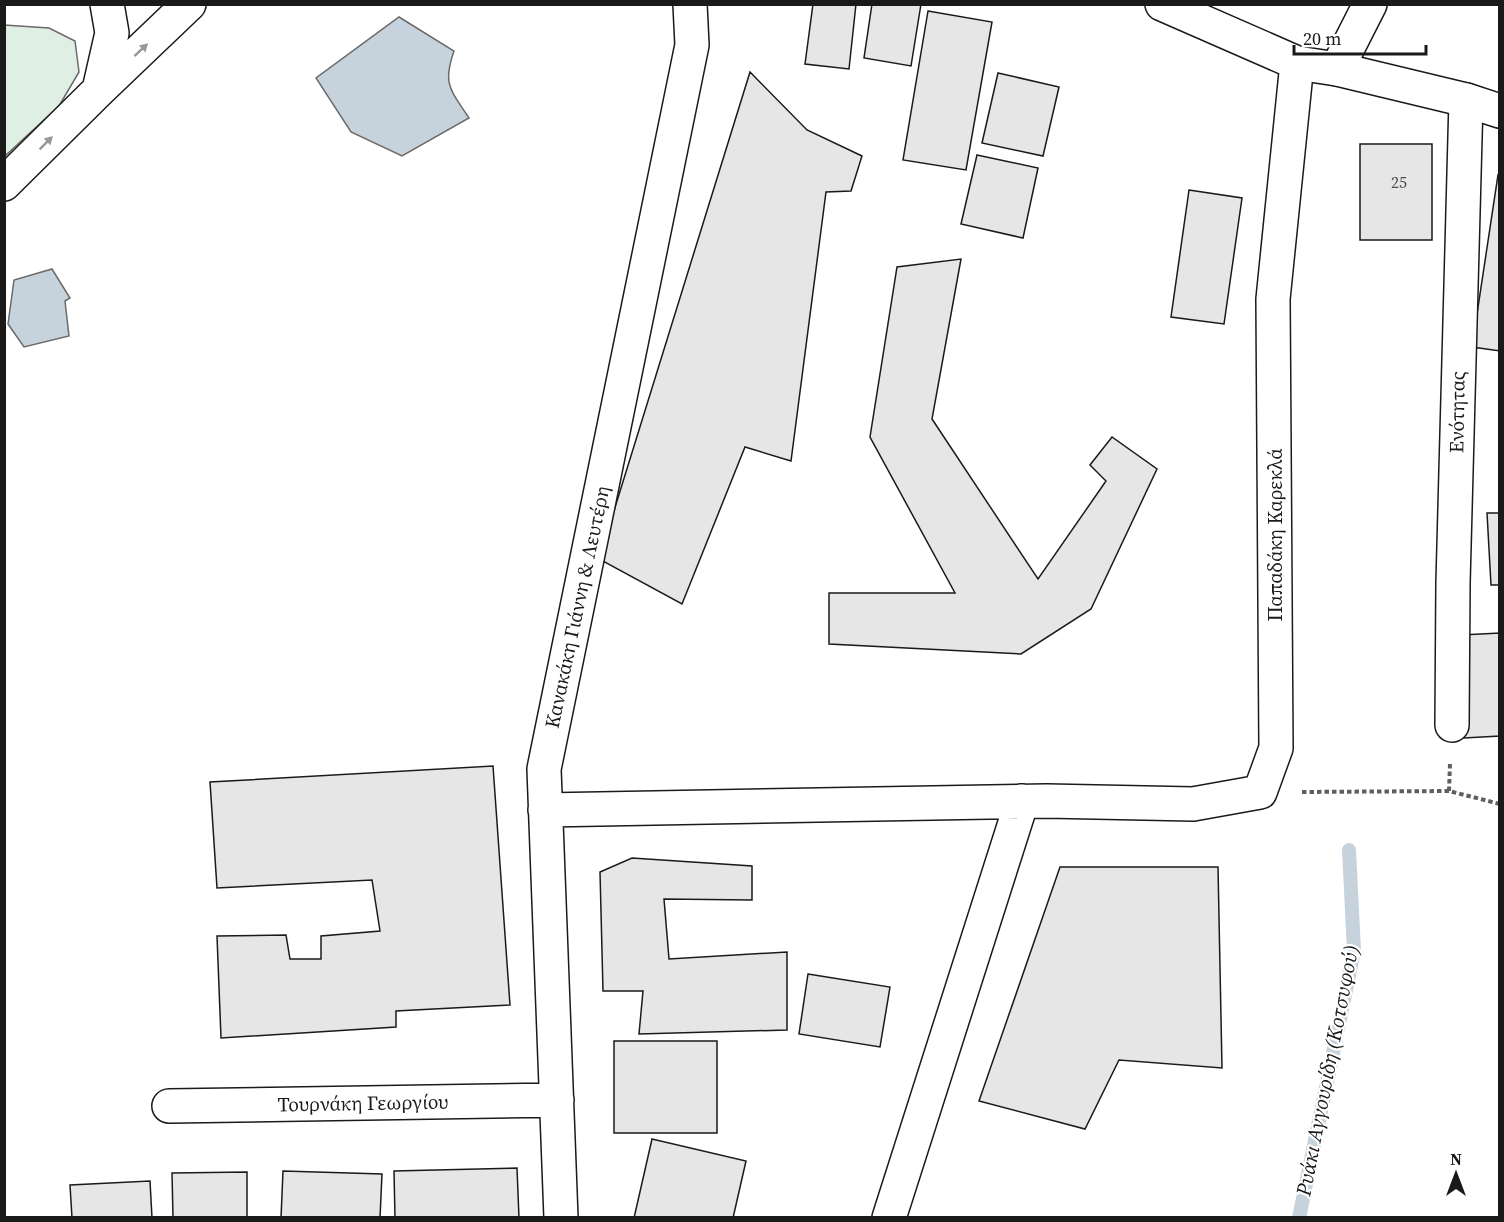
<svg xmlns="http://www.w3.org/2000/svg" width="1504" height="1222" font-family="'Source Serif 4',serif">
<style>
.green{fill:#e0efe3;stroke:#6a6a6a;stroke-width:1.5}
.water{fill:#c6d2dc;stroke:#6a6a6a;stroke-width:1.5}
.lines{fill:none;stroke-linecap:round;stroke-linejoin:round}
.stream{stroke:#c6d2dc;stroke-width:14}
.building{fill:#e6e6e6;stroke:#1a1a1a;stroke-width:1.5}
.minor-casing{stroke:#1a1a1a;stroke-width:36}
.major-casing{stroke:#1a1a1a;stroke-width:36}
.path{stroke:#5f5f5f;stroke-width:4;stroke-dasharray:4.5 3;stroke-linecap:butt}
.minor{stroke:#fff;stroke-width:33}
.major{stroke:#fff;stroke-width:33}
.oneway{fill:#989898}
.labels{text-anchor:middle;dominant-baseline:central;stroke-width:4.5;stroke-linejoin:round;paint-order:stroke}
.number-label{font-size:16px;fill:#4d4d4d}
.street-label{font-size:20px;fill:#1a1a1a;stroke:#fff}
.water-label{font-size:21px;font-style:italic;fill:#1a1a1a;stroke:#fff}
</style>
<rect width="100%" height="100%" fill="#fff"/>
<path class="green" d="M4 25 49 28 75 41 79 72 59 106 5 156Z"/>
<path class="water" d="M399 17 454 51C442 85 451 90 469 118L402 156 351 132 316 78Z
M52 269 70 298 65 301 69 336 24 347 8 324 14 280Z"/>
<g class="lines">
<path class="stream" d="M1299 1218 1354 951 1349 850"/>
</g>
<path class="building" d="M813 4H856L849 69 805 64Z
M872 4H921L911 66 864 58Z
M928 11 992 22 966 170 903 160Z
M750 72 807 130 862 156 851 191 826 192 791 461 745 447 682 604 599 559Z
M998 73 1059 87 1043 156 982 143Z
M1360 144H1432V240H1360Z
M977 155 1038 168 1023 238 961 224Z
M1498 175 1500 176V351L1472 347Z
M1189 190 1242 198 1224 324 1171 317Z
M961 259 932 419 1038 579 1106 481 1090 465 1112 437 1157 469 1091 609 1021 654 829 644V593H955L870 437 897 267Z
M1487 513H1500V585H1491Z
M1500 633V736L1464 738 1461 635Z
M493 766 510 1005 396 1011V1027L221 1038 217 936 286 935 290 959H321V936L380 931 372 880 217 888 210 782Z
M632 858 752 866V900L664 899 669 959 787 952V1030L639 1034 643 991H603L600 872Z
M1060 867H1218L1222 1068 1119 1060 1085 1129 979 1101Z
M808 974 890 987 880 1047 799 1034Z
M614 1041H717V1133H614Z
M652 1139 746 1161 733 1218H634Z
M517 1168 519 1218H395L394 1171Z
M283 1171 382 1174 380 1218H281Z
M247 1172V1218H173L172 1173Z
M150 1181 152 1218H72L70 1185Z"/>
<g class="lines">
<defs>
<path id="minor" d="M1337 69 1370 4
M1452 725 1453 583 1466 100
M545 810 1047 801 1193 804 1260 792 1276 748 1273 299 1297 63
M169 1106 557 1100
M561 1218 544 769 692 45 690 4
M889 1218 1022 801"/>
<path id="major" d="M1162 4 1297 63 1337 69 1466 100 1500 111
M99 90 112 33 107 4
M4 184 99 90 189 4"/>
</defs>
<use href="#minor" class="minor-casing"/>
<use href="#major" class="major-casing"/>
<path class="path" d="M1449 791 1450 764
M1302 792 1449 791 1500 804"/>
<use href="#minor" class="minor"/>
<use href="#major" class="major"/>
</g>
<defs><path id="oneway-solid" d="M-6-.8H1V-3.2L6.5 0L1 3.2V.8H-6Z" transform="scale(1.5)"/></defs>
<g class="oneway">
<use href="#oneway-solid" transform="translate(141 50) rotate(-43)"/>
<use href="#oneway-solid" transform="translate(46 143) rotate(-45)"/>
</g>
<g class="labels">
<g class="number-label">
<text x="1399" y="182">25</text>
</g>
<g class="street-label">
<text transform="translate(1457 412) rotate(-89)">Ενότητας</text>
<text transform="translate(1275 535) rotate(-90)">Παπαδάκη Καρεκλά</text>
<text transform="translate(577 607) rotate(-78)">Κανακάκη Γιάννη &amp; Λευτέρη</text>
<text transform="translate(363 1103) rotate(-1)">Τουρνάκη Γεωργίου</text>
</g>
<g class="water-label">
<text transform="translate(1327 1070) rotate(-79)">Ρυάκι Αγγουρίδη (Κοτσυφού)</text>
</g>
</g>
<rect width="1504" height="1222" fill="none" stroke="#1a1a1a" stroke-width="12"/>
<g transform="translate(1456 1174)" stroke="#ffffff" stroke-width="4.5" paint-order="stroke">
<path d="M0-4.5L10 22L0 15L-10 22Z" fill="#1a1a1a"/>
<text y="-9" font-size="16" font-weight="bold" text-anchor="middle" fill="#1a1a1a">N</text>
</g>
<path d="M1294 45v9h132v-9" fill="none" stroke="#1a1a1a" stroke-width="3"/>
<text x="1303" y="45" font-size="18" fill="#1a1a1a" stroke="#ffffff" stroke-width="4.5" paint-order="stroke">20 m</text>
</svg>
